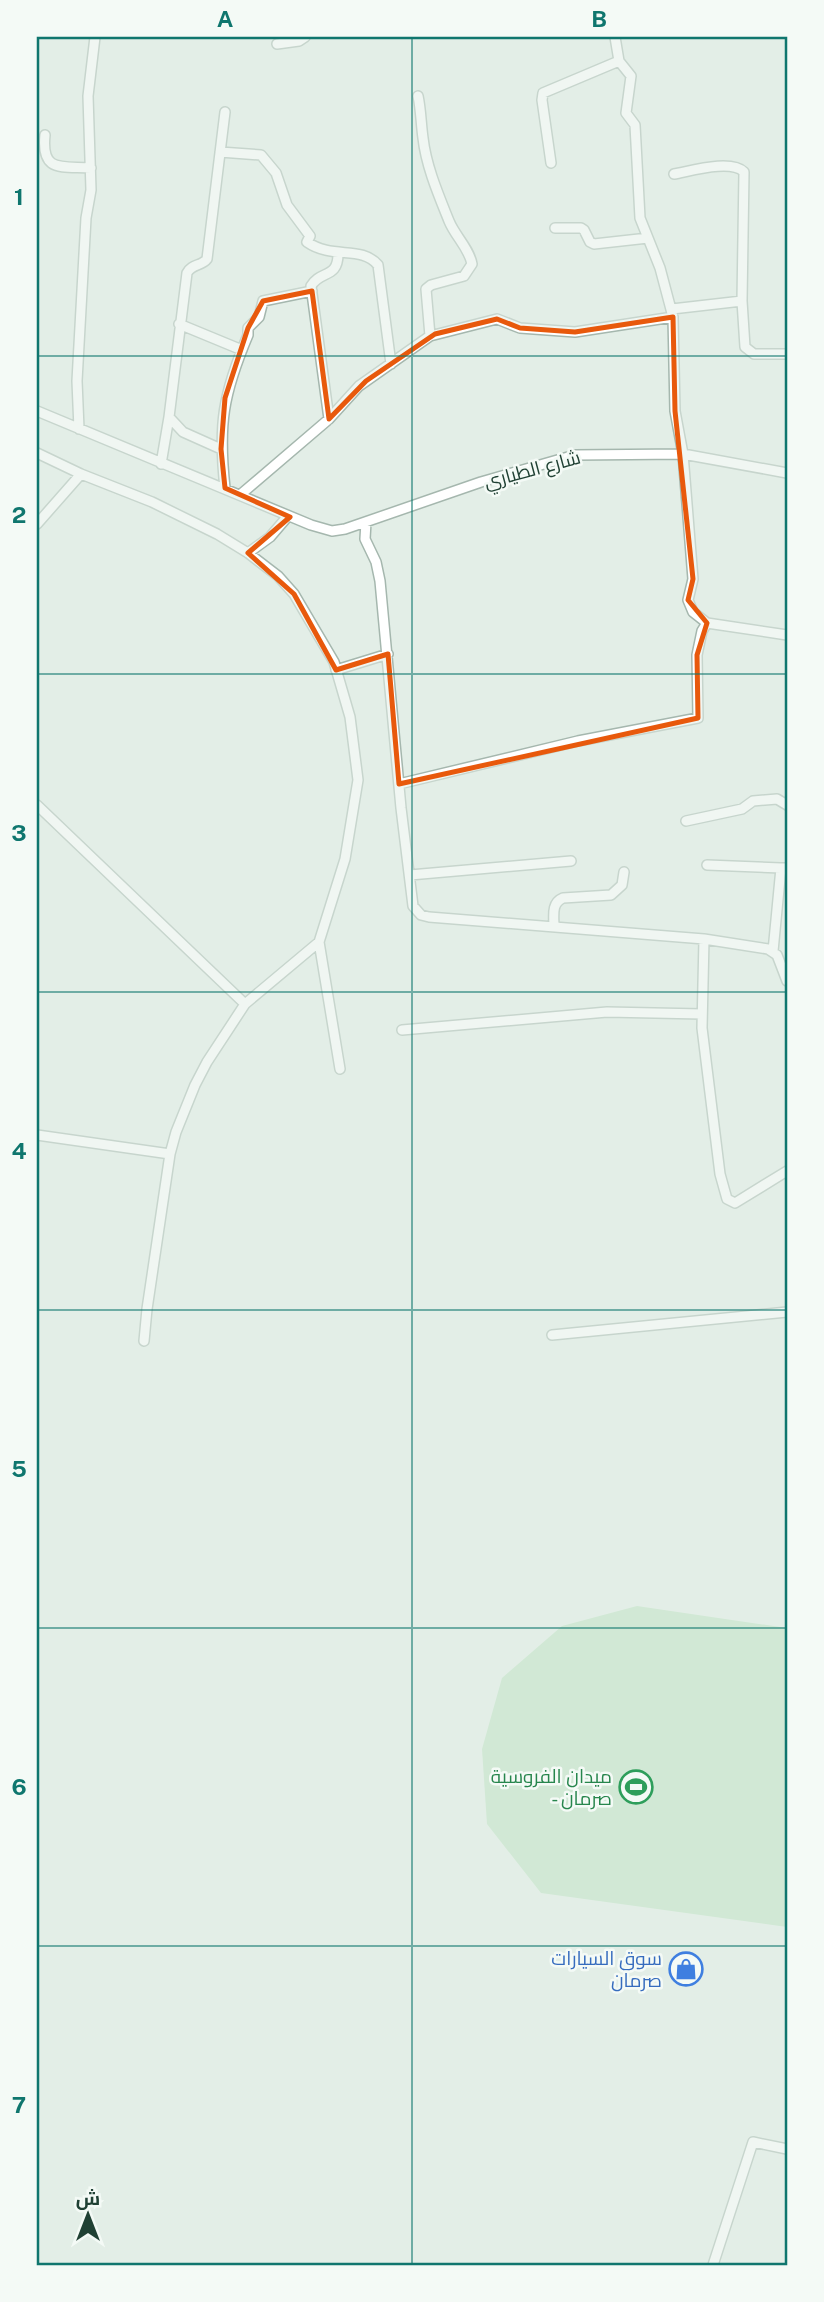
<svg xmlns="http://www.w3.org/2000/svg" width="824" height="2302" font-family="'Public Sans',Cairo,sans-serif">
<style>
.green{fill:#bae1bf}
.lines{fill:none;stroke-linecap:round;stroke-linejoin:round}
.minor-casing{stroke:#a5b7ae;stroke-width:12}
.minor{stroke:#fff;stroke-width:9}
.marked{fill:none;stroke:#e8590c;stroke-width:5;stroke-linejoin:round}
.grid{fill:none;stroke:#0f766e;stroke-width:2;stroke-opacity:0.55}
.labels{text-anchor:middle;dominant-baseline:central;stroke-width:5;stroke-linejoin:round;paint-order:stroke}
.street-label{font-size:19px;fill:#204134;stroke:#f4faf6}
.leisure-label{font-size:19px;fill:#27864d;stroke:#f4faf6;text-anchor:end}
.shop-label{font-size:19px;fill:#366cbe;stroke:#f4faf6;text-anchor:end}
.neatline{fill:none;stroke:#0f766e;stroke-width:2.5}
.grid-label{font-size:23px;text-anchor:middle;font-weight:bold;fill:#0f766e}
</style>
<rect width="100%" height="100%" fill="#e3eee7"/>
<path class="green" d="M637 1606 787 1628V1927L541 1893 487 1824 482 1749 502 1678 562 1626Z"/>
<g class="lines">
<defs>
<path id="minor" d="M615 37 619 61 631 76 626 113 635 125 640 218 660 268 673 317 675 411 683 454 693 579 688 600 693 612 707 623 787 635
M277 44 299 41 305 37
M418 96C421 110 421 124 423 138 426 166 439 196 449 221 455 236 469 248 472 264L464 276 431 285 426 289 430 336
M45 135C41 173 61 166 91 168
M220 152 261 155 276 173 287 205 310 236 307 242C333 260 361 245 378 265L391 364
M551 163 542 100 543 93 619 61
M674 174C691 171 731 159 744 172L742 301 745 347 754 354H787
M555 228H581L584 230 590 242 594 244 648 238
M672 309 742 301
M179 324 242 350
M37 411 311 525 332 531 345 529 481 482 575 455 683 454 787 473
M169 417 183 432 221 449
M329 419 311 286C320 270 338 279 338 254
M79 429 77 381 86 218 91 190 88 96 95 37
M37 453 81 474 152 502 217 534 248 553 278 576 294 594 334 662 350 717 358 780 345 859 319 942 340 1069
M161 464 169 417 187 273C191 264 202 266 207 259L225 112
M225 488C218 425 223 394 248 335V328L259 317 263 301 312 291
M240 495 329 419 359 386 430 336 497 319 520 328 575 332 673 317
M366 522 365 539 376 562 380 581 401 808 413 906 421 915 429 917 704 939 768 949 777 955 787 981
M37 524 81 474
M248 553 270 537 288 516
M336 670 388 654
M399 784 578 741 698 718 697 655 702 631 707 623
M37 805 245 1004
M686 821 742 809 753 801 777 799 787 805
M707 865 781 868
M410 875 571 861
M554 927C554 916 551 903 563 898L611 895 622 885 624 872
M704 939 702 1028 720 1174 727 1199 735 1203 787 1171
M773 951 781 868H787
M402 1030 607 1012 702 1014
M37 1135 170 1154
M552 1335 787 1312
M144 1341 147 1309 170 1154 176 1132 195 1085 207 1062 245 1004 319 942
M713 2265 753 2142 787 2149"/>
</defs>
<use href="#minor" class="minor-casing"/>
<use href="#minor" class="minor"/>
</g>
<path d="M0 0H824V2302H0ZM312 291 329 419 366 381 435 334 497 319 520 328 575 332 673 317 675 411 693 579 688 600 707 623 697 655 698 718 399 784 388 654 336 670 294 594 248 553 290 517 225 488 221 449 225 398 248 328 263 301Z" fill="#e3eee7" fill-opacity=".55" fill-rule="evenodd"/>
<path class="marked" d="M312 291 329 419 366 381 435 334 497 319 520 328 575 332 673 317 675 411 693 579 688 600 707 623 697 655 698 718 399 784 388 654 336 670 294 594 248 553 290 517 225 488 221 449 225 398 248 328 263 301Z"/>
<path class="grid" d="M412 37V2265M37 356H787M37 674H787M37 992H787M37 1310H787M37 1628H787M37 1946H787"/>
<defs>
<symbol id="stadium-ring" viewBox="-11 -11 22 22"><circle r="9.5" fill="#f4faf6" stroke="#2e9e5b" stroke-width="1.5"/><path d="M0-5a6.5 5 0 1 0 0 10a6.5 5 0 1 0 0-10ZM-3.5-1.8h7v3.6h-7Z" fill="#2e9e5b"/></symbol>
<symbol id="shop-ring" viewBox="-11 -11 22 22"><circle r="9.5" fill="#f4faf6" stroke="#3f7fe0" stroke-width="1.5"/><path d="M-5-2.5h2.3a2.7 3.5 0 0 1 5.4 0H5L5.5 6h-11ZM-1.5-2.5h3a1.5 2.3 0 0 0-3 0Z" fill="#3f7fe0"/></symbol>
</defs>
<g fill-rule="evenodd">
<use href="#stadium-ring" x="617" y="1768" width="38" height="38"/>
<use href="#shop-ring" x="667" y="1950" width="38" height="38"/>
</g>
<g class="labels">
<g class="street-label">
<text transform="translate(532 469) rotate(-15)">شارع الطياري</text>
</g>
<g class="leisure-label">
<text x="612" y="1776">ميدان الفروسية<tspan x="612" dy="22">- صرمان</tspan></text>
</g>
<g class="shop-label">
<text x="662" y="1958">سوق السيارات<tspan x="662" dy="22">صرمان</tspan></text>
</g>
</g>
<rect width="824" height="2302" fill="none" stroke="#f4faf6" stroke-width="77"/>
<g transform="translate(88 2215)" stroke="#f4faf6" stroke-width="5" paint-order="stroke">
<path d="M0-5L12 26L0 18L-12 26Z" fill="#204134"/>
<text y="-10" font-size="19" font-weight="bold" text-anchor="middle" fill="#204134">ش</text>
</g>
<rect x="38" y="38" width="748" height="2226" class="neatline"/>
<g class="grid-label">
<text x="225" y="27">A</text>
<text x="599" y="27">B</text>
<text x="19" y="205">1</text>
<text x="19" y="523">2</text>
<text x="19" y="841">3</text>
<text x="19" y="1159">4</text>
<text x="19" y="1477">5</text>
<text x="19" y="1795">6</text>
<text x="19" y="2113">7</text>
</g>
</svg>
